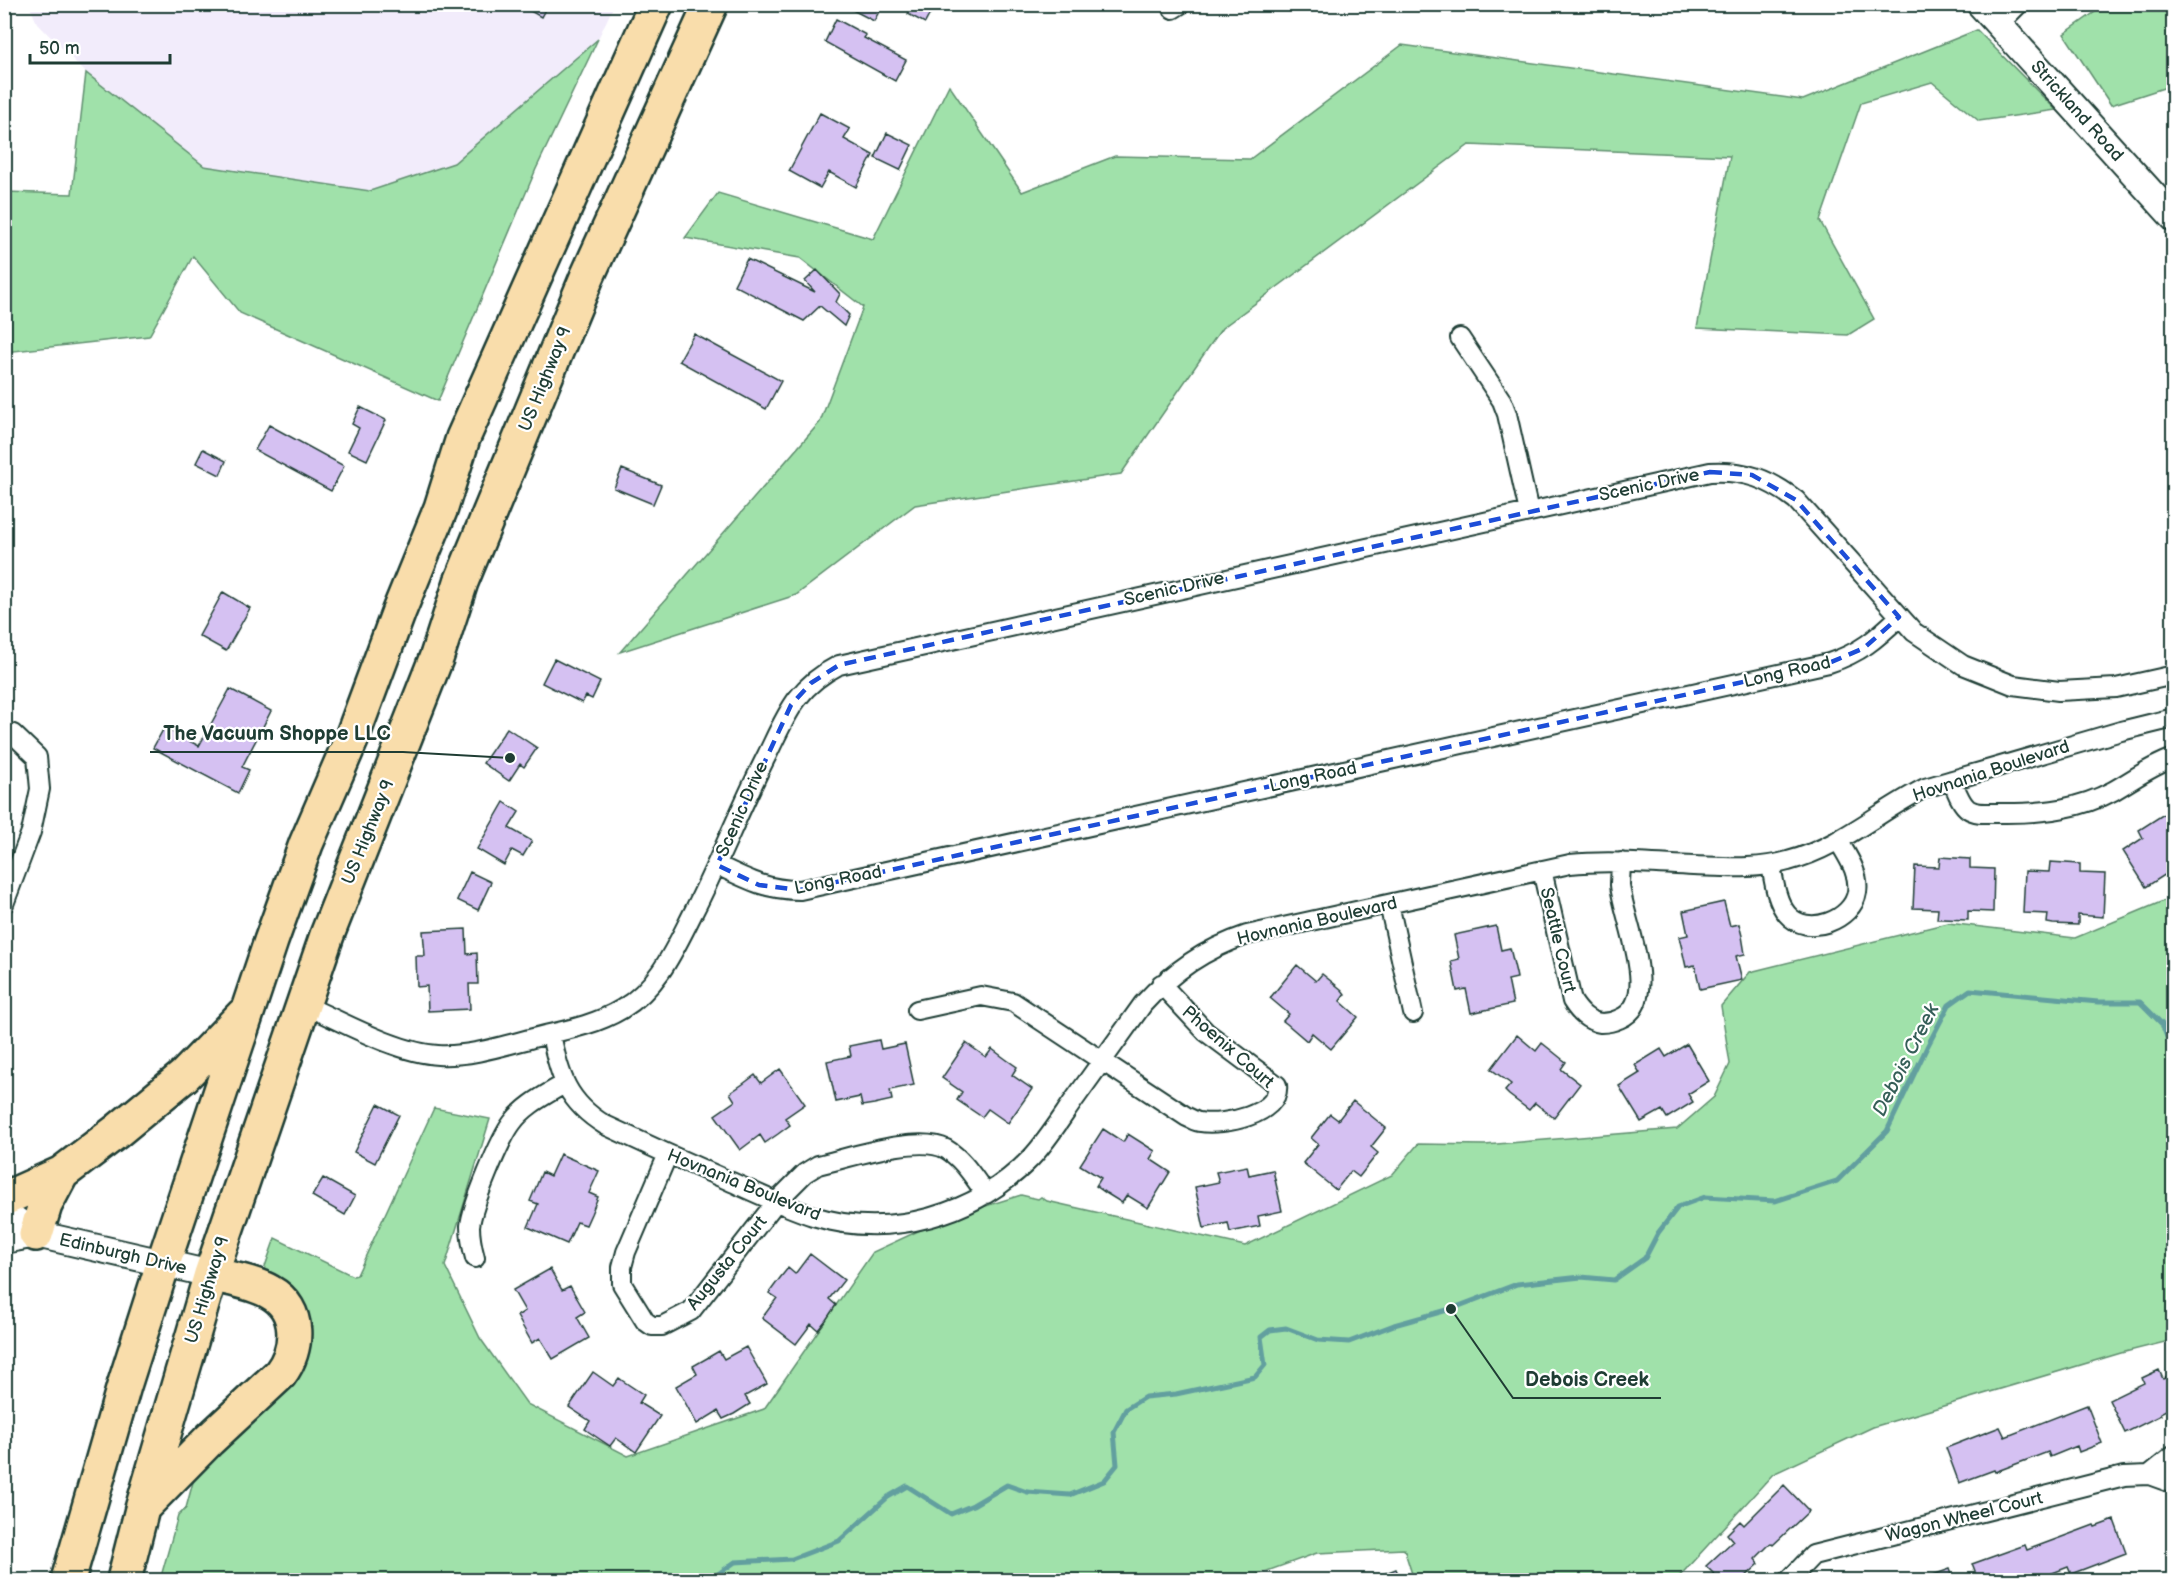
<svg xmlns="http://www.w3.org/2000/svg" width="2178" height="1585" font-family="'Balsamiq Sans',sans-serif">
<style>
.built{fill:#f2ecfb}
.green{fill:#a0e1aa;stroke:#608f6f;stroke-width:1.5}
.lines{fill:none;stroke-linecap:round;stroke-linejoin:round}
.stream{stroke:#629f9f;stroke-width:5}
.building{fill:#d5c1f2;stroke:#1f3d34;stroke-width:1.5}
.street-casing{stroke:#1f3d34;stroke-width:22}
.secondary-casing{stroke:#1f3d34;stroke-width:30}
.highway-casing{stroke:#1f3d34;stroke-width:38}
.street{stroke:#fff;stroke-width:18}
.secondary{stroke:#fff;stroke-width:26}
.highway{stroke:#f9ddab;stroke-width:33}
.marked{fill:none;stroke:#1d4ed8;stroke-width:4.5;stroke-dasharray:12 8;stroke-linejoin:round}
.labels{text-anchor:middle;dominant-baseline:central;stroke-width:4.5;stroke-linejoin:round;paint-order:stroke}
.street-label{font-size:18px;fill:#1f3d34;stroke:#fff}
.water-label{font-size:20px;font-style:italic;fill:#355e58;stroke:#fff}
.leader{fill:none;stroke:#1f3d34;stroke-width:2}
.callout-dot{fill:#1f3d34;stroke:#fff;stroke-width:2}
.callout-label{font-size:20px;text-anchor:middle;font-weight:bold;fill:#1f3d34;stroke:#fff;stroke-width:4.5;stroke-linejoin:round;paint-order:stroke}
</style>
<rect width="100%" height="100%" fill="#fff"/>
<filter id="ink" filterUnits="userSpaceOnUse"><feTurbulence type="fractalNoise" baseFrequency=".0167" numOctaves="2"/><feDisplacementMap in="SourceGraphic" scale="12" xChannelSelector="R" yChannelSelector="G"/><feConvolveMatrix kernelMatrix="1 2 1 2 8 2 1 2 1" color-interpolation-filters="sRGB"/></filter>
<g filter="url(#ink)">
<path class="built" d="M29 5H614L598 39 454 163 370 191 204 166 86 73 37 23Z"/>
<path class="green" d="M2105 5H2173V85L2111 105 2064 34Z
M1977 30 2056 110 1979 121 1932 82 1861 103 1820 221 1874 319 1848 335 1697 328 1730 156 1469 145 1222 328 1121 474 915 505 796 595 620 652 820 422 863 307 800 258 685 238 718 193 873 239 949 85 1022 192 1115 156 1250 159 1402 45 1803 100Z
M598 39 536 169 438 401 240 313 193 256 149 336 5 352V192L72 194 86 73 204 166 370 191 454 163Z
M2173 897V1340L2121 1353 1873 1427 1773 1474 1676 1580H1414L1404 1549 1317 1553 1242 1580H160L178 1516 186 1508 196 1471 294 1375 262 1275 275 1238 353 1276 357 1275 434 1108 490 1119 445 1266 480 1338 527 1404 628 1456 764 1409 873 1252 944 1219 1021 1195 1038 1199 1041 1197 1047 1201 1245 1246 1392 1175 1418 1144 1485 1145 1677 1129 1714 1097 1730 1064 1721 1006 1750 972 1948 923 2075 938Z"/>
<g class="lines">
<path class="stream" d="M711 1580V1579L735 1562 792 1559 839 1541 888 1497 907 1486 951 1514 973 1505 1007 1485 1027 1492 1070 1495 1104 1481 1117 1465 1114 1432 1126 1409 1145 1397 1176 1394 1255 1377 1265 1365 1261 1337 1270 1330 1286 1328 1318 1340 1349 1342 1394 1325 1451 1309 1517 1284 1581 1277 1614 1280 1645 1258 1658 1233 1678 1207 1705 1197 1775 1201 1837 1181 1887 1131 1927 1047 1949 1005 1970 990 2098 1002H2140L2162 1024 2171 1047H2174"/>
</g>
<path class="building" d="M518 4H548L541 17Z
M841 4H883L874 21Z
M912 4H927L933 8 925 23 908 14Z
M836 19 866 35 864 38 906 60 895 81 825 42Z
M820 113 850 129 844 139 873 155 856 187 829 172 820 188 789 171Z
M887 133 912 145 900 170 875 158Z
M747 259 815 292 805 281 817 270 840 294 836 302 849 315 844 326 820 306 804 321 734 285Z
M694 334 781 381 766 409 679 361Z
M360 407 386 420 367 460 348 451 359 428 352 424Z
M269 425 344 466 331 491 255 450Z
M203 449 226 461 220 475 196 463Z
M622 469 661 485 653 504 614 488Z
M223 592 250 608 226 651 199 636Z
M554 659 600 682 592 699 586 696 582 703 542 683Z
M230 689 271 711 242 767 249 770 238 793 153 748 164 728 199 746Z
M507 728 537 748 524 767 520 764 509 781 483 763Z
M504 802 519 812 509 828 532 841 523 856 512 850 504 865 477 849Z
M2164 814 2170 822 2174 819V881L2171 882 2166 874 2146 887 2123 851 2143 838 2139 830Z
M1940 857 1970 859V868L1994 869 1993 912 1968 911V920L1942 919H1937L1938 909 1913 908 1915 866 1939 867Z
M2050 862 2080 864V873L2105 874 2103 917 2078 915V925L2053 924 2047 923 2048 914 2023 913 2025 871 2049 872Z
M470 872 491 882 478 910 457 900Z
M1724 902 1730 926 1739 924 1742 936 1745 954 1736 956 1742 980 1700 989 1695 965 1686 967 1682 949 1679 937 1688 935 1683 911Z
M1496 926 1501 950 1510 948 1516 973 1517 978 1508 980 1513 1004 1471 1013 1466 989 1457 991 1451 961 1459 959 1454 935Z
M466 929 467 954 477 953 478 984H469L470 1009 428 1011 427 986 417 987 416 956H425L423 931Z
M1297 965 1316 981 1322 974 1342 990 1345 994 1340 1001 1358 1017 1331 1049 1312 1033 1307 1041 1287 1024 1283 1021 1289 1014 1270 998Z
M1517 1035 1536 1051 1542 1043 1562 1059 1566 1062 1561 1069 1580 1084 1554 1118 1535 1103 1529 1110 1509 1095 1505 1091 1511 1084 1491 1069Z
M879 1040 881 1049 905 1044 914 1085 890 1090 892 1100 874 1104 862 1106 860 1097 836 1102 827 1061 851 1056 849 1046Z
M966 1043 986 1057 992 1049 1007 1060 1017 1067 1012 1075 1032 1089 1008 1123 988 1109 982 1117 957 1100 962 1092 942 1078Z
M1687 1044 1709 1081 1688 1094 1693 1102 1667 1118 1662 1110 1641 1122 1619 1086 1640 1073 1635 1065 1661 1049 1666 1057Z
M780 1069 805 1104 785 1118 790 1125 778 1134 765 1143 760 1135 740 1150 715 1115 735 1101 730 1093 743 1084 755 1075 761 1083Z
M1353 1101 1386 1128 1371 1147 1378 1153 1359 1177 1351 1171 1336 1190 1303 1163 1318 1144 1311 1138 1330 1114 1338 1120Z
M378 1104 399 1115 375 1163 354 1152Z
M1103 1129 1123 1142 1128 1134 1150 1148 1155 1151 1150 1159 1170 1172 1148 1208 1127 1195 1122 1203 1106 1193 1096 1186 1101 1178 1080 1165Z
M560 1154 599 1171 589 1193 598 1197 591 1214 586 1225 577 1222 567 1244 528 1227 538 1204 530 1201 536 1187 542 1172 550 1176Z
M1247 1166 1249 1175 1273 1170 1282 1211 1258 1216 1260 1226 1230 1232 1228 1223 1204 1228 1195 1187 1219 1182 1216 1172Z
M323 1178 355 1196 345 1215 312 1196Z
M810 1254 844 1280 829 1299 836 1305 826 1320 818 1330 811 1324 796 1344 762 1318 777 1298 769 1293 780 1278 788 1268 795 1274Z
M550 1269 562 1290 570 1286 585 1312 577 1317 589 1338 553 1359 540 1338 532 1343 523 1327 517 1316 525 1311 513 1290Z
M746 1347 767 1384 745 1396 750 1404 734 1414 723 1419 718 1411 697 1424 676 1386 697 1374 693 1366 709 1357 719 1351 724 1359Z
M2159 1370 2163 1379 2174 1374V1406L2160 1413 2161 1415 2125 1433 2109 1400 2144 1383 2142 1378Z
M593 1372 613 1386 619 1378 623 1381 644 1395 639 1403 660 1416 636 1452 616 1438 610 1446 589 1432 585 1429 590 1421 569 1407Z
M2087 1405 2102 1443 2079 1452 2077 1446 2050 1457 2048 1452 1995 1472 1994 1470 1959 1483 1946 1448 2000 1427 2005 1437Z
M1784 1485 1809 1511 1773 1545 1771 1543 1755 1559 1759 1564 1742 1580H1720L1706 1566 1733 1541 1727 1534 1740 1521 1744 1525Z
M2114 1520 2126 1553 2071 1574 2068 1567 2037 1579V1580H1978L1972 1564 2025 1545 2027 1550 2094 1525 2095 1527Z
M1396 1569 1401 1580H1368Z
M1950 1569 1954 1580H1925L1934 1577 1933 1575Z"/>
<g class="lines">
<defs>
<path id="street" d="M1173 9 1181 4
M1999 24 2019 4
M1460 338 1502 401 1507 414 1529 512
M4 731 13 734 37 757 40 789 31 832 4 904
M1952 780C1966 817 1969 813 2006 813 2043 813 2080 809 2113 791 2134 779 2151 766 2174 758
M717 865C746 879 766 890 800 890L1829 663C1860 653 1876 639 1899 617
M1771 865C1774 881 1776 901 1787 914 1807 938 1853 920 1857 892 1860 873 1847 856 1838 840
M1542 870 1572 1001C1579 1012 1587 1021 1601 1023 1607 1023 1613 1022 1619 1019 1663 1002 1623 919 1620 885 1620 878 1621 870 1621 862
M1389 904 1413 1013
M302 1004C341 1021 397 1053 438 1055 473 1057 511 1043 545 1035 572 1029 599 1023 622 1009 659 987 675 948 694 911 720 860 741 806 767 755 787 714 796 687 839 665L1710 472C1745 470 1769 479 1796 500L1914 632 1963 665 2013 685 2059 691 2116 688 2174 675
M917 1010 981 996 1013 1002 1187 1117C1192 1119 1196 1122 1200 1122 1222 1126 1281 1115 1277 1085L1206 1032 1161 984
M551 1034C559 1075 567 1102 605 1125 645 1144 685 1162 725 1179 754 1192 783 1206 813 1216 890 1240 976 1215 1031 1158 1047 1141 1060 1120 1074 1100 1097 1068 1120 1036 1143 1004 1173 971 1205 949 1247 935L1570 864C1611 860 1652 864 1693 866 1725 867 1757 870 1788 861 1839 848 1879 811 1925 788L2121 731 2174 718
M668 1154 626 1252 622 1267V1284L645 1321 652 1326H662L691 1311 776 1202 805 1173 818 1165C849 1158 918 1134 946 1149 963 1159 974 1178 986 1194
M475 1258C472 1247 470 1237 470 1226 472 1206 500 1139 512 1123 525 1105 546 1095 564 1084
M2174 1455 2149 1475 2174 1484
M1789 1580 1813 1555 2124 1476 2149 1475"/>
<path id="secondary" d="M1980 4 2174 218
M4 1219H14L36 1234 211 1274
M4 1240 36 1234"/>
<path id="highway" d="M4 1199 62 1173 116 1132 184 1076 243 1015
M36 1234 45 1205 62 1173
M145 1505 209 1440 280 1374C299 1349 301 1309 270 1292 253 1282 230 1279 211 1274
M68 1580 124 1386 163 1264 271 941 306 844 351 740 399 611 441 508 463 438 656 4
M124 1580 142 1509 211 1274 327 935 437 656 461 582 587 277 711 4"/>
</defs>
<use href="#street" class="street-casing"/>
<use href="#secondary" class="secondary-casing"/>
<use href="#highway" class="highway-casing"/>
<use href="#street" class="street"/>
<use href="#secondary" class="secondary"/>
<use href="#highway" class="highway"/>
</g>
</g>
<path class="marked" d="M1710 472 1752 475 1796 500 1899 617 1864 648 1829 663 800 890 759 885 717 865 791 705 811 683 839 665Z"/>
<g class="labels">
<g class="street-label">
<text transform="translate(2077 111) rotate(48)">Strickland Road</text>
<text transform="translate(545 379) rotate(-68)">US Highway 9</text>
<text transform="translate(1649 485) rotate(-12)">Scenic Drive</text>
<text transform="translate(1174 589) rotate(-13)">Scenic Drive</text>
<text transform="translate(1787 672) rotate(-13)">Long Road</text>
<text transform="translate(1991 771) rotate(-18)">Hovnania Boulevard</text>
<text transform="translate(1313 777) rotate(-12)">Long Road</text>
<text transform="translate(742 809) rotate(-66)">Scenic Drive</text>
<text transform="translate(368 832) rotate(-68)">US Highway 9</text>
<text transform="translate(838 880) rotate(-11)">Long Road</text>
<text transform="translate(1317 921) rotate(-13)">Hovnania Boulevard</text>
<text transform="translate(1558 940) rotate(77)">Seattle Court</text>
<text transform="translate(1228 1047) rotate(41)">Phoenix Court</text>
<text transform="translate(744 1185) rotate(22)">Hovnania Boulevard</text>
<text transform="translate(123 1254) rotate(13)">Edinburgh Drive</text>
<text transform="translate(727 1263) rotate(-51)">Augusta Court</text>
<text transform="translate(207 1290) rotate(-73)">US Highway 9</text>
<text transform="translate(1964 1517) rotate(-14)">Wagon Wheel Court</text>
</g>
<g class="water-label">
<text transform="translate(1906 1060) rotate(-63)">Debois Creek</text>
</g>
</g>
<path class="leader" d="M510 758L403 752H150M1451 1309L1513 1398H1661"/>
<g class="callout-dot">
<circle cx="510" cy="758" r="6"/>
<circle cx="1451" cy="1309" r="6"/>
</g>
<g class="callout-label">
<text x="277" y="740">The Vacuum Shoppe LLC</text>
<text x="1587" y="1386">Debois Creek</text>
</g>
<rect width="2178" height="1585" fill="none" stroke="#fff" stroke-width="24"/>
<rect x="12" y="12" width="2154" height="1561" fill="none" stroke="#1f3d34" stroke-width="2" filter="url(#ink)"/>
<path d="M30 54v9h140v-9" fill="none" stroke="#1f3d34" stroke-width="3"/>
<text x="39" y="54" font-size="18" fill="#1f3d34" stroke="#ffffff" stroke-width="4.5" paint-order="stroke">50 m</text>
</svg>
